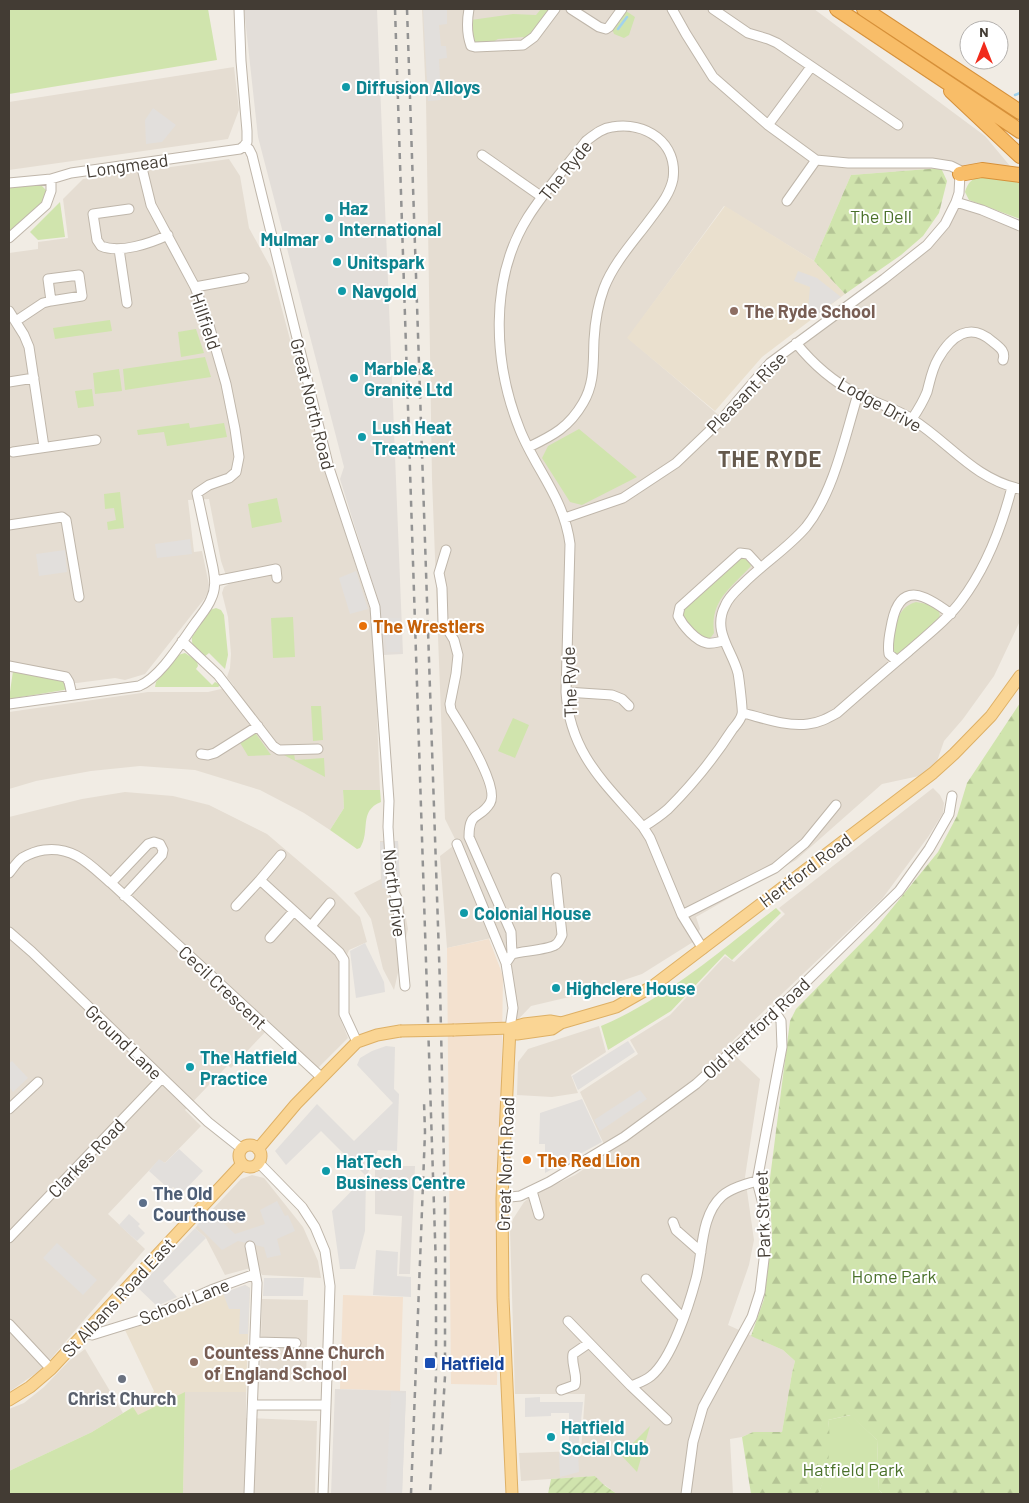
<svg xmlns="http://www.w3.org/2000/svg" width="1029" height="1503" font-family="Barlow,sans-serif">
<style>
.residential{fill:#e5ddd2}
.commercial{fill:#f3e1cf}
.industrial{fill:#e3ded9}
.education{fill:#eae0ce}
.green{fill:#d0e4ad}
.forest{fill:url(#forest-firs)}
.garden{fill:url(#garden-furrows)}
.parking{fill:#e2dfdc}
.lines{fill:none;stroke-linecap:round;stroke-linejoin:round}
.stream{stroke:#a1d3ec;stroke-width:2.5}
.minor-casing{stroke:#bfb6aa;stroke-width:11}
.major-casing{stroke:#deb065;stroke-width:13}
.highway-casing{stroke:#d69039;stroke-width:16}
.minor{stroke:#fff;stroke-width:9}
.major{stroke:#fad594;stroke-width:11}
.highway{stroke:#f8bd68;stroke-width:14}
.rail{stroke:#939393;stroke-width:2.5;stroke-dasharray:6 6;stroke-linecap:butt}
.major-bridge-casing{stroke:#deb065;stroke-width:13;stroke-linecap:butt}
.major-bridge{stroke:#fad594;stroke-width:11}
.culture-dot{fill:#0f9aa8;stroke:#fff;stroke-width:2}
.education-dot{fill:#8d6e63;stroke:#fff;stroke-width:2}
.food-dot{fill:#e8710a;stroke:#fff;stroke-width:2}
.service-dot{fill:#5c6f8a;stroke:#fff;stroke-width:2}
.transit-dot{fill:#1a4fb4;stroke:#fff;stroke-width:2}
.worship-dot{fill:#6b7280;stroke:#fff;stroke-width:2}
.labels{text-anchor:middle;dominant-baseline:central;stroke-width:4;stroke-linejoin:round;paint-order:stroke}
.culture-label{font-size:18px;font-weight:bold;fill:#0d838f;stroke:#fff;text-anchor:start}
.street-label{font-size:18px;fill:#433c34;stroke:#fff}
.park-label{font-size:18px;fill:#4a712a;stroke:#fff}
.education-label{font-size:18px;font-weight:bold;fill:#785e54;stroke:#fff;text-anchor:start}
.food-label{font-size:18px;font-weight:bold;fill:#c56008;stroke:#fff;text-anchor:start}
.service-label{font-size:18px;font-weight:bold;fill:#4e5e75;stroke:#fff;text-anchor:start}
.transit-label{font-size:18px;font-weight:bold;fill:#164399;stroke:#fff;text-anchor:start}
.worship-label{font-size:18px;font-weight:bold;fill:#5b616d;stroke:#fff}
.district-label{font-size:22px;font-weight:bold;letter-spacing:1px;fill:#65594c;stroke:#fff}
</style>
<defs>
<pattern id="forest-firs" width="22" height="20" patternUnits="userSpaceOnUse" patternTransform="scale(1.25)"><rect width="22" height="20" fill="#d0e4ad"/><path d="M5 1l3.5 6h-7zM16 11l3.5 6h-7z" fill="#b4c495"/></pattern>
<pattern id="garden-furrows" width="10" height="10" patternUnits="userSpaceOnUse" patternTransform="scale(1.25)"><rect width="10" height="10" fill="#d0e4ad"/><path d="M-1 1l2-2M0 10L10 0M9 11l2-2" fill="none" stroke="#b4c495"/></pattern>
</defs>
<rect width="100%" height="100%" fill="#f1ece4"/>
<path class="residential" d="M422 9H814L985 136 1010 166 941 168 851 175 814 261 724 206 628 338 722 418 770 363 927 245 956 202 1020 226V621L994 676 963 719 944 741 933 773 882 784 796 860 696 917 700 929 693 942 642 974 582 994 531 1006 510 1028 513 1012 496 937 447 948 440 856 457 843 445 819 432 479 426 99Z
M234 67 239 110 228 139 9 170V102Z
M229 159 240 176 249 228 271 268 325 471 373 619 380 790H343L344 808 330 830 304 813 260 790 195 770 140 766 91 771 36 781 9 789V712L148 692H208L234 686 227 677 230 668 231 654 228 617 222 593 224 587 229 584 221 561 209 499 188 500 194 552 202 551 209 585 208 591 205 598 145 674 125 680 115 678 77 683H74L71 677 64 673 9 662V305L10 303 9 253 38 249V242L68 238 63 199 83 179Z
M933 788 940 795 944 803 943 813 928 837 882 899 726 1047 760 1079 745 1177 754 1240 749 1265 728 1325 783 1350 795 1361 792 1373 782 1432H753L742 1437 730 1439 733 1494H617L605 1485 604 1486 595 1476 521 1481 519 1453 581 1451 585 1394H515L510 1230 513 1219 524 1202 533 1195 575 1175 608 1153 580 1092 638 1054 630 1040 670 1015 725 956 734 962 785 914 779 908Z
M125 792 173 796 209 805 267 834 335 892 360 917 367 942 349 950 341 969 339 1016 348 1038 318 1068 271 1026 231 1068 228 1065 185 1110 201 1126 165 1163 159 1160 108 1214 145 1249 42 1369 9 1392V817L82 799Z
M380 841H398L400 887 408 929 394 990 383 969 371 919 354 893 381 879Z
M599 1026 606 1052 571 1075 578 1093 552 1097 517 1095 518 1062 528 1049Z
M252 1175 264 1178 303 1227 318 1261 321 1278 262 1275 258 1266 225 1275 206 1238 195 1228 241 1179Z
M262 1299 308 1300 306 1381 260 1379Z
M85 1349 123 1413 92 1432 9 1471V1409L24 1403 44 1387 69 1361Z
M185 1392H246V1418L317 1421 315 1494H183Z"/>
<path class="commercial" d="M489 939 503 976 497 1385 451 1384 447 948Z
M343 1295 403 1297 400 1391 340 1389Z"/>
<path class="industrial" d="M244 9H377L403 654 383 655 373 585 340 479 344 467 258 137Z
M375 1166H415L410 1274H399L402 1216 375 1214Z
M335 1389 406 1391 402 1494H331Z"/>
<path class="education" d="M725 206 814 261 845 294 762 357 715 411 627 338Z
M245 1285 250 1288 246 1392H185L183 1494 92 1432 150 1398 154 1391 125 1330 158 1321Z"/>
<path class="green" d="M9 9H208L217 60 9 94Z
M541 9H550L530 36 525 39 523 37 498 39 493 42 475 44 471 41V20L513 14 536 15Z
M626 11 635 17 629 35 624 38 614 34 612 29Z
M985 176 1020 183V219L969 200 965 192C969 180 973 178 985 176Z
M40 184 46 190C47 207 24 220 12 230H9V187Z
M60 202 65 237 38 240 30 232Z
M110 320 112 331 55 339 53 328Z
M196 329 204 353 181 357 178 332Z
M205 357 211 377 125 390 123 369Z
M119 369 122 391 95 394 93 373Z
M92 389 94 406 78 408 75 391Z
M189 423 190 428 224 423 227 437 167 446 164 432 138 435 137 430Z
M579 429 637 477 582 505 570 502 542 458 548 446Z
M120 492 124 528 108 530 107 522 116 520 114 508 105 509 104 494Z
M277 498 282 522 252 528 248 504Z
M743 557 747 558 751 566C731 588 710 600 714 633 712 636 711 638 708 639 701 640 683 620 682 613L685 608 738 558Z
M916 602 932 605 939 610 940 618 900 654H895L891 647C895 629 895 608 916 602Z
M216 608 221 610 224 615 228 655 225 669 209 653 204 657C197 652 191 647 192 637L210 610Z
M293 617 295 657 273 658 271 618Z
M185 653 197 661 198 666 196 669 212 685 215 682 221 685 218 687H155L156 682 178 655Z
M13 671 65 679 67 688 64 690 9 699Z
M311 706H321L323 740 313 741Z
M513 718 529 725 515 758 498 751Z
M254 731 271 755 248 756 239 741Z
M294 753 295 760 324 758 325 777 282 754Z
M343 790H380L381 802C358 811 371 831 360 848L357 849 330 830 344 808Z
M776 908 781 913 732 960 725 954 671 1011 608 1050 601 1026C667 998 720 951 776 908Z
M185 1392 183 1494H9V1471L92 1432 133 1407 138 1415Z
M851 1415 877 1440 879 1490 883 1494H818C827 1476 831 1440 828 1420Z
M650 1426 637 1472 621 1455Z"/>
<path class="forest" d="M941 168 947 181 939 213 923 236 901 255 845 294 814 261 851 175Z
M1020 703V1494H883L879 1490 877 1440 850 1415 828 1420C832 1444 829 1472 818 1494H751L742 1437 753 1432H782L792 1373 795 1361 783 1350 751 1336 764 1299 772 1234 769 1186 790 1021 796 1009 876 928 938 852 957 816 967 783Z"/>
<path class="garden" d="M595 1476 604 1485 617 1494H548L551 1479Z"/>
<path class="parking" d="M423 9H447V24L439 25 441 46H446L447 58 439 59 441 100 428 101Z
M153 108 176 125 162 142 146 144 145 120Z
M798 271 817 278 841 297 817 314 808 309 810 287 794 281Z
M190 539 192 554 157 558 155 544Z
M65 550 67 572 39 576 36 554Z
M356 571 368 609 350 614 339 578Z
M383 618H400V652H387Z
M398 841 400 887 382 888 380 842Z
M365 943 384 982 385 992 356 998 350 951Z
M628 1041 635 1052 578 1090 572 1076Z
M386 1046 395 1047 394 1089 399 1094 397 1151 378 1150 366 1177 365 1231 355 1269H340L332 1211 366 1176 321 1131 286 1165 275 1151 317 1104 354 1141 393 1103 357 1065 360 1058 372 1051Z
M12 1061 28 1078 13 1092 9 1087V1063Z
M640 1090 647 1099 600 1131 594 1120Z
M582 1099 602 1142 545 1173V1144H539L540 1113Z
M179 1149 203 1171 181 1194 173 1187 170 1190 149 1171 159 1159 165 1163Z
M277 1201 285 1216 288 1215 295 1231 277 1239 281 1255 267 1258 264 1247 238 1241 222 1250 197 1225 211 1211 235 1234 265 1224 260 1210Z
M129 1214 140 1224 138 1226 145 1233 137 1241 119 1225Z
M195 1228 206 1238 163 1281 177 1297 157 1306 138 1288Z
M57 1243 97 1280 83 1295 43 1258Z
M376 1250 398 1252 397 1276 411 1277V1297L373 1295Z
M264 1278H304L303 1296H263Z
M245 1285 250 1288 248 1334H239L240 1309H229L223 1293Z
M391 1392 406 1393 402 1494H386Z
M540 1397V1402H583L578 1449H569V1413H551V1416L525 1417V1398Z
M578 1452 579 1472 560 1477 559 1453Z"/>
<g class="lines">
<path class="stream" d="M618 29 627 17
M1015 95 1020 93"/>
<defs>
<path id="minor" d="M239 9 241 61 247 131V142L244 146
M469 9C467 20 467 35 471 46L475 47 523 45 534 37 555 9
M571 9 599 27 606 29 609 27 622 9
M713 9 748 33 768 39 777 43 898 125
M768 125 811 67
M244 146 249 149 252 155 329 468 375 607 389 801 388 827 392 889 397 898 405 986
M482 155 542 197
M9 183 51 179 71 173 240 149 244 146
M787 201 816 160
M956 202 982 210 1020 226
M129 209 93 214 97 240 101 246C120 254 151 243 168 235
M9 238 46 205 51 191V179
M119 249 127 303
M79 275 82 296 51 301 48 279Z
M195 287 244 278
M9 311 24 335 29 347 44 447
M16 321 43 303 51 301
M796 343C812 363 834 382 857 394 875 403 895 408 912 419 951 444 973 478 1020 489
M9 382 34 378
M912 419C918 410 923 402 927 392 930 381 932 369 938 359 951 336 970 321 993 342 999 347 1006 351 1003 360
M529 447C554 435 569 427 583 403 595 383 593 362 594 340 595 322 598 304 604 288 614 262 635 240 651 218 660 206 670 194 673 179 678 143 646 121 612 127 602 128 594 135 586 141 567 166 545 190 528 217 489 279 493 363 520 430 536 470 564 498 570 544L566 692C570 754 605 783 643 827L650 838 682 915 703 949
M13 452 96 440
M565 518 623 498 676 463 722 419 770 363 884 279 927 245 945 224 956 202 959 193 960 174 959 170 951 166 932 163H848L816 160 768 125 713 77 686 34 672 9
M9 525 62 517 66 520 79 597
M446 550 439 573 442 588 443 622 454 640 458 655 456 674 450 704 451 710C461 726 500 787 490 803 480 820 469 810 469 837L511 932 512 954 506 963
M215 581 276 569 277 578
M182 641 218 675 273 746 279 750 318 749
M723 641C718 642 712 644 707 643 696 641 683 626 678 616L680 607 740 553 748 554 760 567
M897 661 889 654C887 643 890 633 892 622 901 580 926 595 951 614
M9 666 66 677 69 682 72 695
M566 692 612 695 622 699 629 706
M9 704 139 686C161 677 182 641 196 622 201 615 208 607 211 599 216 589 215 579 213 568L197 493 209 485 229 478 236 472 239 457 235 429 226 384 209 325 195 287 151 205 141 164
M743 713C763 718 787 727 808 724 819 723 828 718 837 713 861 692 885 671 909 651 927 635 947 620 961 601 986 568 1002 526 1012 487
M201 754 208 755 215 753 258 726
M643 827C651 822 660 816 668 809 691 786 714 758 732 730 735 726 741 720 742 714 743 711 739 678 738 673 732 650 712 631 725 606 729 596 737 590 744 583 764 563 788 548 806 527 834 492 845 436 858 394
M457 844 506 963 513 1008 510 1028
M281 855 260 880 339 952 344 960V1014L357 1042
M9 873C13 868 17 862 22 858 29 854 36 851 44 850 74 846 90 865 111 883L321 1077
M111 883 148 844 154 842 160 844 163 850 162 855 124 896
M236 906 260 880
M682 915 775 868 805 843 836 805
M311 926 330 903
M9 932 32 952 208 1122 242 1149
M270 938 294 911
M512 954C523 951 547 950 555 945 559 943 560 939 562 935L556 878
M9 1109 38 1082
M259 1163 302 1207 315 1227 325 1251 330 1286 323 1494
M532 1191 539 1215
M502 1198 520 1196 549 1182 624 1137 696 1084 775 1012 899 891 929 849 949 814 952 796
M673 1222 676 1230 701 1252
M9 1238 162 1078
M646 1279 683 1318
M568 1321 631 1386 667 1420
M9 1324 51 1369
M85 1332 92 1335 147 1318 211 1290 255 1274
M255 1342 296 1343
M631 1386C638 1383 645 1381 651 1376 672 1359 689 1305 696 1279 703 1253 700 1216 722 1196 731 1188 746 1184 757 1181
M561 1390 575 1385C578 1375 571 1365 573 1354L589 1343
M253 1405H326
M249 1494 257 1283 250 1246
M686 1494 693 1442 703 1407 752 1317 760 1292 766 1243 764 1208 757 1181 782 1047 781 1021 775 1012"/>
<path id="major" d="M510 1028 517 1034 552 1029 561 1023 616 1007 653 986 933 773 954 754 991 716 1020 676
M510 1028 502 1198 503 1298 512 1494
M454 1030 510 1028 524 1024 550 1021 561 1023
M239 1156a11 11 0 1 1 22 0a11 11 0 1 1-22 0Z
M258 1149 296 1104 357 1042 377 1035 400 1031
M9 1400 30 1387 51 1369 242 1164"/>
<path id="highway" d="M837 9 1020 131
M864 9 1020 112
M951 91 1020 156
M960 174 982 170 1020 175"/>
</defs>
<use href="#minor" class="minor-casing"/>
<use href="#major" class="major-casing"/>
<use href="#highway" class="highway-casing"/>
<use href="#minor" class="minor"/>
<use href="#major" class="major"/>
<use href="#highway" class="highway"/>
<path class="rail" d="M395 9 436 1268V1376L430 1494
M407 9 440 985 445 1209V1376L440 1460
M411 1494 425 1132 424 1102"/>
<defs>
<path id="major-bridge" d="M400 1031 454 1030"/>
</defs>
<use href="#major-bridge" class="major-bridge-casing"/>
<use href="#major-bridge" class="major-bridge"/>
</g>
<g class="culture-dot">
<circle cx="346" cy="87" r="5"/>
<circle cx="329" cy="218" r="5"/>
<circle cx="329" cy="239" r="5"/>
<circle cx="337" cy="262" r="5"/>
<circle cx="342" cy="291" r="5"/>
<circle cx="354" cy="378" r="5"/>
<circle cx="362" cy="437" r="5"/>
<circle cx="464" cy="913" r="5"/>
<circle cx="556" cy="988" r="5"/>
<circle cx="190" cy="1067" r="5"/>
<circle cx="326" cy="1171" r="5"/>
<circle cx="551" cy="1437" r="5"/>
</g>
<g class="education-dot">
<circle cx="734" cy="311" r="5"/>
<circle cx="194" cy="1362" r="5"/>
</g>
<g class="food-dot">
<circle cx="363" cy="626" r="5"/>
<circle cx="527" cy="1160" r="5"/>
</g>
<circle class="service-dot" cx="143" cy="1203" r="5"/>
<rect class="transit-dot" x="424" y="1357" width="12" height="12" rx="2.5"/>
<circle class="worship-dot" cx="122" cy="1379" r="5"/>
<g class="labels">
<g class="culture-label">
<text x="356" y="87">Diffusion Alloys</text>
<text x="339" y="208">Haz<tspan x="339" dy="21">International</tspan></text>
<text x="319" y="239" text-anchor="end">Mulmar</text>
<text x="347" y="262">Unitspark</text>
<text x="352" y="291">Navgold</text>
<text x="364" y="368">Marble &amp;<tspan x="364" dy="21">Granite Ltd</tspan></text>
<text x="372" y="427">Lush Heat<tspan x="372" dy="21">Treatment</tspan></text>
<text x="474" y="913">Colonial House</text>
<text x="566" y="988">Highclere House</text>
<text x="200" y="1057">The Hatfield<tspan x="200" dy="21">Practice</tspan></text>
<text x="336" y="1161">HatTech<tspan x="336" dy="21">Business Centre</tspan></text>
<text x="561" y="1427">Hatfield<tspan x="561" dy="21">Social Club</tspan></text>
</g>
<g class="street-label">
<text transform="translate(127 165) rotate(-8)">Longmead</text>
<text transform="translate(565 170) rotate(-51)">The Ryde</text>
<text transform="translate(206 321) rotate(71)">Hillfield</text>
<text transform="translate(746 392) rotate(-46)">Pleasant Rise</text>
<text transform="translate(313 404) rotate(76)">Great North Road</text>
<text transform="translate(880 404) rotate(29)">Lodge Drive</text>
<text transform="translate(569 682) rotate(-92)">The Ryde</text>
<text transform="translate(805 870) rotate(-37)">Hertford Road</text>
<text transform="translate(395 893) rotate(83)">North Drive</text>
<text transform="translate(223 987) rotate(43)">Cecil Crescent</text>
<text transform="translate(756 1028) rotate(-43)">Old Hertford Road</text>
<text transform="translate(124 1042) rotate(44)">Ground Lane</text>
<text transform="translate(86 1158) rotate(-46)">Clarkes Road</text>
<text transform="translate(505 1164) rotate(-88)">Great North Road</text>
<text transform="translate(762 1214) rotate(-92)">Park Street</text>
<text transform="translate(118 1297) rotate(-47)">St Albans Road East</text>
<text transform="translate(184 1301) rotate(-22)">School Lane</text>
</g>
<g class="park-label">
<text x="881" y="216">The Dell</text>
<text x="894" y="1276">Home Park</text>
<text x="853" y="1469">Hatfield Park</text>
</g>
<g class="education-label">
<text x="744" y="311">The Ryde School</text>
<text x="204" y="1352">Countess Anne Church<tspan x="204" dy="21">of England School</tspan></text>
</g>
<g class="food-label">
<text x="373" y="626">The Wrestlers</text>
<text x="537" y="1160">The Red Lion</text>
</g>
<g class="service-label">
<text x="153" y="1193">The Old<tspan x="153" dy="21">Courthouse</tspan></text>
</g>
<g class="transit-label">
<text x="441" y="1363">Hatfield</text>
</g>
<g class="worship-label">
<text x="122" y="1398">Christ Church</text>
</g>
<g class="district-label">
<text x="770" y="458">THE RYDE</text>
</g>
</g>
<rect width="1029" height="1503" fill="none" stroke="#433c34" stroke-width="20"/>
<g transform="translate(984 45)"><circle r="24" fill="#ffffff" stroke="#b4b1ae"/>
<path d="M0-4L9 19L0 12L-9 19Z" fill="#f12b1b"/>
<text y="-8" font-size="14" font-weight="bold" text-anchor="middle" fill="#433c34">N</text>
</g>
</svg>
